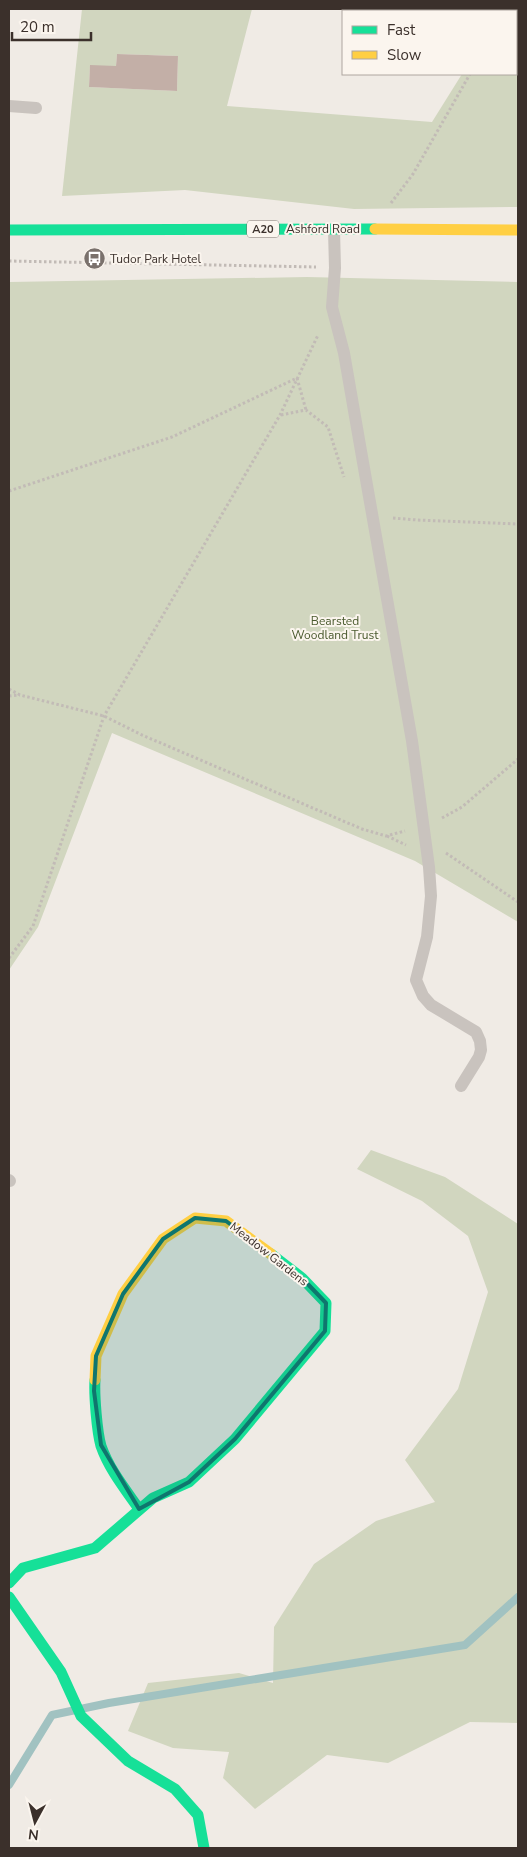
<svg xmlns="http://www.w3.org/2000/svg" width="527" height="1857" font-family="'Nunito Sans',sans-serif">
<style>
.green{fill:#d1d6bf;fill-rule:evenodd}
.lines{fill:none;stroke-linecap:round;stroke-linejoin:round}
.stream{stroke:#a1c2c1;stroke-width:8}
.building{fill:#c3afa7}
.path{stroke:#c2bbb6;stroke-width:3;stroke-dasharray:2.5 2.5;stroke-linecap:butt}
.lane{stroke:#c9c3be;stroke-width:12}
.fast{stroke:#16e098;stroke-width:11}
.slow{stroke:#ffcf43;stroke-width:11}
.marked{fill:#0f766e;fill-opacity:0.2;stroke:#0f766e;stroke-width:4;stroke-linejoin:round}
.labels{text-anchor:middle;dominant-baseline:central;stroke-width:4;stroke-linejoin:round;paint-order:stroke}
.shield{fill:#fbf5ee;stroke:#756b66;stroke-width:1}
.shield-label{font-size:11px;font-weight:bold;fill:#3b302b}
.street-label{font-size:12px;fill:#3b302b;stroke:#fbf5ee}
.poi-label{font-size:12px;fill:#3b302b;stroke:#fbf5ee;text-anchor:start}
.park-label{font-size:12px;fill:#4a5a2e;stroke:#fbf5ee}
</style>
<rect width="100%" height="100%" fill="#f0ebe5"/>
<path class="green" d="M82 9H252L227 106 432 122 462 74H516V11H470L469 9H518V207L354 209 185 190 62 196ZM117 54 178 56 177 91 89 87 90 66H116Z
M307 277 518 282V922L415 861 112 733 38 927 9 970V282Z
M371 1150 445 1177 518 1224V1368L517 1370 518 1371V1723L470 1722 388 1763 327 1755 255 1809 223 1778 229 1752 173 1748 128 1731 148 1683 239 1673 273 1683 274 1627 314 1564 376 1521 435 1502 405 1460 458 1389 488 1292 468 1236 422 1201 357 1169Z"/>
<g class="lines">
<path class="stream" d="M9 1785 52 1715 109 1703 465 1645 518 1597"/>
</g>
<path class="building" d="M117 54 178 56 177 91 89 87 90 65 116 66Z"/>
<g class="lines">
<path class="path" d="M491 9V11
M391 203 413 174 470 74
M9 261 316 267
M281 415 306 410 328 427 344 477
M9 491 172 437 297 378 306 410
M393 518 417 520 518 524
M9 689 20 695 104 716 142 735 362 829 386 836 405 831
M9 696 20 695
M442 818 462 807 518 759
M387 836 406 845
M446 853 518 902
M9 958 33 926 104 716 280 415 318 335"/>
<path class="lane" d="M9 106 36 108
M334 230 335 268 332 307 344 353 361 451 412 741 429 867 431 896 427 937 416 980 423 996 431 1005 476 1032 480 1041 481 1050 479 1057 461 1086
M9 1180 10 1181"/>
<path class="fast" d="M9 230 375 229
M95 1380C94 1395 97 1432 101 1446 109 1469 125 1489 139 1509
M9 1583 23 1568 95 1548 153 1498 189 1482 235 1439 325 1331 326 1303 302 1278 271 1254
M9 1597 61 1672 81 1716 128 1761 175 1789 198 1815 204 1848"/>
<path class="slow" d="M375 229 518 230
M95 1380 96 1356 123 1294 163 1239 195 1218 226 1221 271 1254"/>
</g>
<path class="marked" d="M195 1218 226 1221 302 1278 326 1303 325 1331 235 1439 189 1482 139 1509 101 1445 94 1391 96 1356 123 1294 163 1239Z"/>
<defs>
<symbol id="bus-disc" viewBox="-11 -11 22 22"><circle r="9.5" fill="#7a716c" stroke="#fbf5ee"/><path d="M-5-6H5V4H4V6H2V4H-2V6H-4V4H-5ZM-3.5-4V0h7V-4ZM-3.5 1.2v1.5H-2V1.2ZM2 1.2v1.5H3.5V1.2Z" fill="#fff"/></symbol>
</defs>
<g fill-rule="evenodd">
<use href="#bus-disc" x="82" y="246" width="25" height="25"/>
</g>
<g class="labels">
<rect class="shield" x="247" y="220.5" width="32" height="17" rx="4"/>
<g class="shield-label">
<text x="263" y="229">A20</text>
</g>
<g class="street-label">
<text x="323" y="229">Ashford Road</text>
<text transform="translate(269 1254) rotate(38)">Meadow Gardens</text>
</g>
<g class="poi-label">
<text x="110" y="259">Tudor Park Hotel</text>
</g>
<g class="park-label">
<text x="335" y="621">Bearsted<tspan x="335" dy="14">Woodland Trust</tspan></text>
</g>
</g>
<rect width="527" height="1857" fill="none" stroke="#3b302b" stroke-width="20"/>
<rect x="342" y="10" width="175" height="65" fill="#fbf5ee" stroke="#aea6a0"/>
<rect x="352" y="26" width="25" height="8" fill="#16e098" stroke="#aea6a0"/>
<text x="387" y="35" font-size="15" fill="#3b302b">Fast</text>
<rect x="352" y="51" width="25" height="8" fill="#ffcf43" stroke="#aea6a0"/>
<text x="387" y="60" font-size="15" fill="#3b302b">Slow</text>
<g transform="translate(35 1822) rotate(187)" stroke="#fbf5ee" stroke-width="4" paint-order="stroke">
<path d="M0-4L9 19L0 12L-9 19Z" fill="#3b302b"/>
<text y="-8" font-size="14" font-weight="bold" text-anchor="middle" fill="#3b302b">N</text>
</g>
<path d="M12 32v8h79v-8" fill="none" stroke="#3b302b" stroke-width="2.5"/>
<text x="20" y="32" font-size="15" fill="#3b302b" stroke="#fbf5ee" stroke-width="4" paint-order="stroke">20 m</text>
</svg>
